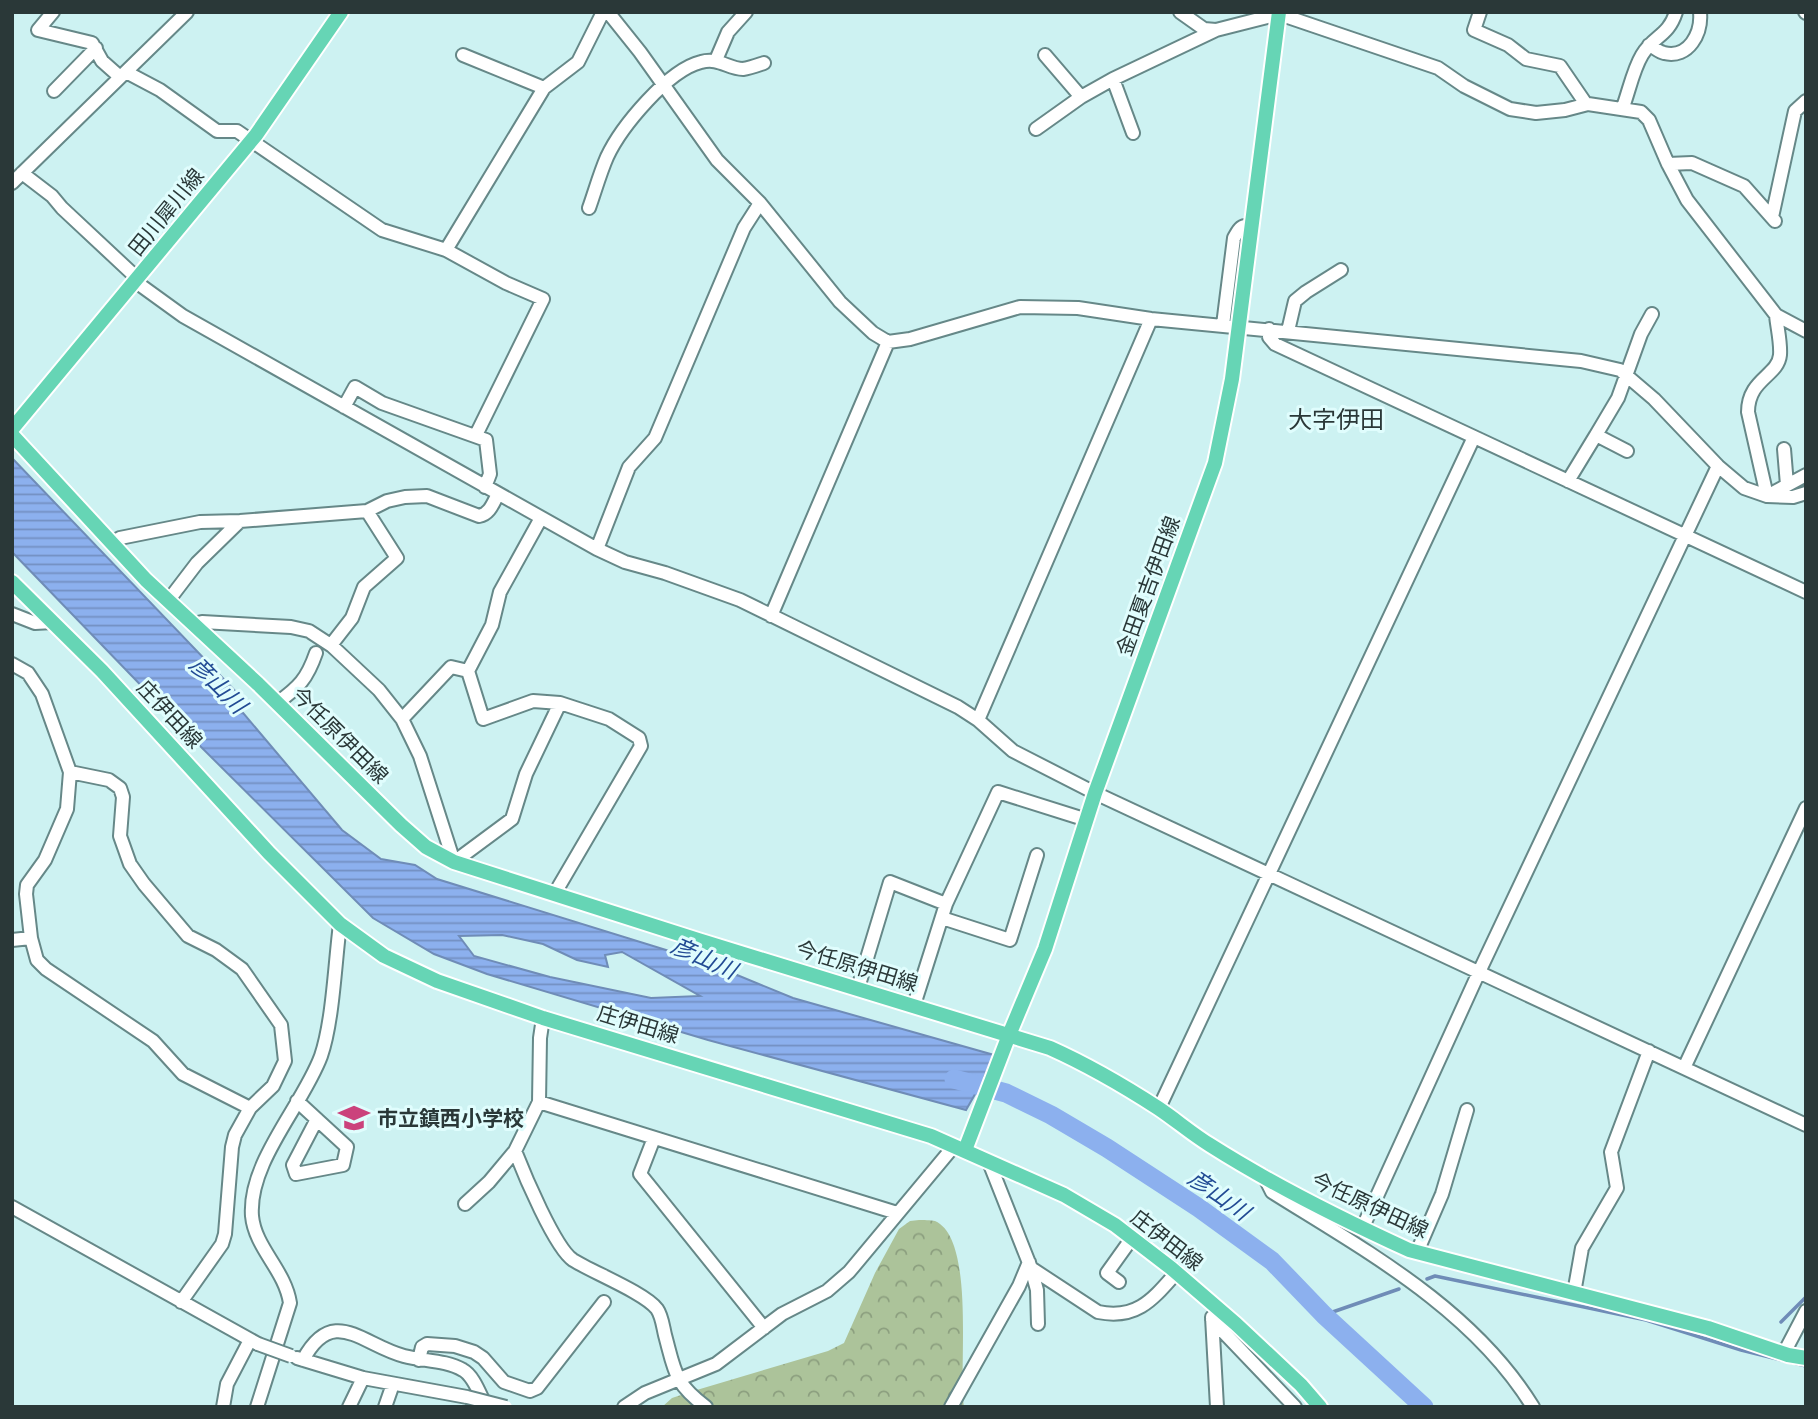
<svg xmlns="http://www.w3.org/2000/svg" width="1818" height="1419" font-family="'Space Grotesk','Noto Sans JP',sans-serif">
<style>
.forest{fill:url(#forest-crowns)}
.water{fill:url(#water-rules);stroke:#6f8cb7;stroke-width:2;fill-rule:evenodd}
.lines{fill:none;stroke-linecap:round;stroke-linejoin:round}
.stream{stroke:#6f8cb7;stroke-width:3.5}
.river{stroke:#8cb0ee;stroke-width:19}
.minor-casing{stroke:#688;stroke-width:16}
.major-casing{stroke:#fff;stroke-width:18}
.minor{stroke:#fff;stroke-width:12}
.major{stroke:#66d5b5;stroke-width:14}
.minor-bridge-casing{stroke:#688;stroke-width:16;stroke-linecap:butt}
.minor-bridge{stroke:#fff;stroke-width:12}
.labels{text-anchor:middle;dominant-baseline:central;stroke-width:6;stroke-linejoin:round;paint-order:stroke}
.street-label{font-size:21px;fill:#2a3838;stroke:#e0fdfd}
.poi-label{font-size:21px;font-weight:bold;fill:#2a3838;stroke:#e0fdfd;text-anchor:start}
.water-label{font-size:23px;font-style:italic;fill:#224b94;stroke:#e0fdfd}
.quarter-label{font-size:24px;fill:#2a3838;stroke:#e0fdfd}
</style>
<defs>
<pattern id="forest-crowns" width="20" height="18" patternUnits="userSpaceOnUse" patternTransform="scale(1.75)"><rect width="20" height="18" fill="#acc39a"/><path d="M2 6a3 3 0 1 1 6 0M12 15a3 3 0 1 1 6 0" fill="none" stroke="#8c9f7f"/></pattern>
<pattern id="water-rules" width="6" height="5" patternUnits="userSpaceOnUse" patternTransform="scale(1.75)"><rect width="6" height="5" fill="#8cb0ee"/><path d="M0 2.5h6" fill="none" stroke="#7390c2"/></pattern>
</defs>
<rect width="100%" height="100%" fill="#cdf2f2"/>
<path class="forest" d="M919 1220C923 1220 931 1220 935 1221 976 1239 958 1369 964 1407H662L672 1398 690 1392 828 1351 844 1343 875 1273 899 1229 910 1221Z"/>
<path class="water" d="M12 458 239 695 233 701 342 830 381 859 415 865 437 879 708 963 793 998 994 1055 982 1082 966 1110 708 1040 487 974 434 954 373 918 187 733 12 552ZM502 935 543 944 577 960 608 967 605 955 622 952 700 996 651 998 550 977 474 956 459 936Z"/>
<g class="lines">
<path class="stream" d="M1427 1279 1435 1276 1646 1320 1741 1350 1806 1366
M1324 1315 1399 1289
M1781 1322 1806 1297"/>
<path class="river" d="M954 1079 1006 1093 1051 1115 1107 1148 1199 1208 1272 1261 1324 1315 1424 1407"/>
<defs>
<path id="minor" d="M53 12 38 30 92 43 102 61 120 77
M608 12 640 52 717 160 760 203 840 302 873 333 888 342 910 339 1020 307 1078 308 1151 319 1581 361 1620 370 1654 399 1718 466 1744 488 1767 496 1793 497 1806 493
M1180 12 1204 29 1216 30 1279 14 1438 68 1464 86 1510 109 1536 113 1565 110 1588 104 1641 112 1649 120 1668 164 1687 200 1776 315 1806 331
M1480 12 1474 30 1508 45 1526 59 1560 66 1586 104
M1805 12 1806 13
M1649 45C1654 47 1659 52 1664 53 1689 59 1702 33 1700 12
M463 55 544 88
M1045 55 1081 97 1113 79 1216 30
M716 60 728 32 746 12
M126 72 160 90 217 131H237L382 230 446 250 506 283 543 299 476 435
M1113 79 1133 133
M54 91 96 48
M1623 107C1629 91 1633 70 1642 55 1654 35 1668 37 1676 12
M1036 129 1081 97
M1668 164 1692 163 1744 186 1775 221
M22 173 52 196 62 208 138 279
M12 183 187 12
M589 208C595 191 600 173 607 157 621 127 668 70 701 62 719 57 728 69 743 69 750 68 758 65 764 63
M1772 217 1795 111 1806 101
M446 250 544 88 578 62 603 12
M136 282 183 316 597 549 625 562 665 573 740 600 958 707 978 720 1013 751 1095 793 1806 1125
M1223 325 1234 238C1239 229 1240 225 1251 226
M1269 329V337L1275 344 1806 592
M1288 331 1295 301 1306 292 1341 270
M344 407 355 387 382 403 486 440 490 474 485 487
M1596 435 1618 398 1641 334 1652 314
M1784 449 1787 485
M1568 481 1596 435 1627 451
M1767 496 1748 412C1748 379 1778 376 1780 355 1781 342 1777 327 1776 315
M1767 496 1806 475
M541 518 500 592 492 625 468 671 483 719 533 701 560 703 609 719 639 738 641 746 555 893
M111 543 120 538 200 522 240 521 367 511 387 501 405 497 427 496 479 516C490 514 493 503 498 494
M597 549 629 467 655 438 744 228 760 203
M168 601 197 563 240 521
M12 614 35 623 53 622
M771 616 888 342
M193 624 202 622 291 627 309 631 332 646 379 690 402 719 420 756 454 862 512 819 526 774 560 703
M331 645 352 618 364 587 397 558 367 511
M12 664 28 673 42 694 70 772 67 809 45 860 27 885 26 894 31 938 37 960 46 969 153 1041 183 1074 250 1108 273 1086 285 1061 281 1025 242 969 216 950 188 936 144 884 130 864 120 836 123 797 120 788 109 780 70 772
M277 703C299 687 307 679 316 653
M402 719 451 667 468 671
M978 720 1151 319
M942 918 1010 940 1037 855
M12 940 31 938
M858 988 890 882 946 904
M914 1005 946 904 998 792 1087 820
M1684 1068 1806 808
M297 1101 347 1147 343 1165 296 1174 293 1165 317 1119
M539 1102 897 1213
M1159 1108 1474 437
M654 1138 640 1174 764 1328
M515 1151C524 1174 555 1248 573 1260 592 1272 645 1293 657 1309 662 1316 663 1327 665 1335 675 1372 674 1383 706 1407
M989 1162 1031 1268 1037 1290 1038 1324
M1264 1176 1272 1192C1366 1251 1473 1309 1533 1407
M465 1204 489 1182 515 1151 539 1102 540 1038 543 1018
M12 1207 258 1344
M1362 1229 1479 972 1718 466
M1417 1252 1442 1194 1467 1110
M1031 1268 1098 1312C1137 1320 1153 1299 1176 1273
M1119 1282 1107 1273 1132 1238
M1574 1293 1582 1248 1617 1188 1611 1152 1649 1051
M181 1302 222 1244 225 1234 232 1147 235 1135 250 1108
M1212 1317 1217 1407
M1212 1320 1295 1407
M1784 1353 1806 1311
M297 1358 363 1378 467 1397
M303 1360C333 1304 362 1345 404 1356 423 1361 446 1360 463 1370 474 1376 480 1395 486 1406
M419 1360 422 1347 427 1344 455 1346 474 1352 483 1358 504 1382 530 1391 537 1388 604 1302
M223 1407 227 1384 250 1340
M257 1407 290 1303C285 1270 255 1248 252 1216 248 1162 303 1105 321 1056 333 1021 335 962 340 924
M349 1407 363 1378
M385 1407 393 1384
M624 1407 645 1393 716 1364 782 1314 827 1291 849 1272 954 1146
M951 1407 1019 1286 1029 1262"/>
<path id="major" d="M12 429 256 135 341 12
M12 435 146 580 258 684 401 825 426 847 454 862 698 940 1050 1048C1088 1065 1124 1086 1158 1108 1176 1120 1192 1134 1210 1145 1273 1185 1341 1219 1409 1250L1708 1328 1788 1355 1806 1358
M12 582 102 671 269 853 340 924 384 956 437 981 543 1018 931 1136 1064 1195 1115 1225 1171 1268 1236 1324 1301 1385 1320 1407
M965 1150 1009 1035 1045 949 1095 793 1215 463 1232 379 1279 12"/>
</defs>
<use href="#minor" class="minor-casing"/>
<use href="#major" class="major-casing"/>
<use href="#minor" class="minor"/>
<use href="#major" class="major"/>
<defs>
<path id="minor-bridge" d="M258 1344 291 1356
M467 1397 506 1407"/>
</defs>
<use href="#minor-bridge" class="minor-bridge-casing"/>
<use href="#minor-bridge" class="minor-bridge"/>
</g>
<defs>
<symbol id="school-bare" viewBox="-9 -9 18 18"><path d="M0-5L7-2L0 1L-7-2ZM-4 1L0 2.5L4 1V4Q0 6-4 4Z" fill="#cb427c" stroke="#e0fdfd" stroke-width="2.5" paint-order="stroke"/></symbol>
</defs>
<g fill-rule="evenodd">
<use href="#school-bare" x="332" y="1096" width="44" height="44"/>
</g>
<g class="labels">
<g class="street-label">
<text transform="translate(166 212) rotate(-51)">田川犀川線</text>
<text transform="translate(1148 586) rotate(-70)">金田夏吉伊田線</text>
<text transform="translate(170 714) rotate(47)">庄伊田線</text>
<text transform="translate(340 735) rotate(45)">今任原伊田線</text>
<text transform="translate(857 966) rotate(17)">今任原伊田線</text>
<text transform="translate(638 1024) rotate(17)">庄伊田線</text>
<text transform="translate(1370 1205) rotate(25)">今任原伊田線</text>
<text transform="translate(1167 1240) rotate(38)">庄伊田線</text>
</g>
<g class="poi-label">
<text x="377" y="1118">市立鎮西小学校</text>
</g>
<g class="water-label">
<text transform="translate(218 685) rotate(45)">彦山川</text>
<text transform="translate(704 958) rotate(24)">彦山川</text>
<text transform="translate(1219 1195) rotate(35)">彦山川</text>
</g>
<g class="quarter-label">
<text x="1336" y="419">大字伊田</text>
</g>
</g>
<rect width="1818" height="1419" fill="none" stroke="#2a3838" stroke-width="28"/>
</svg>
